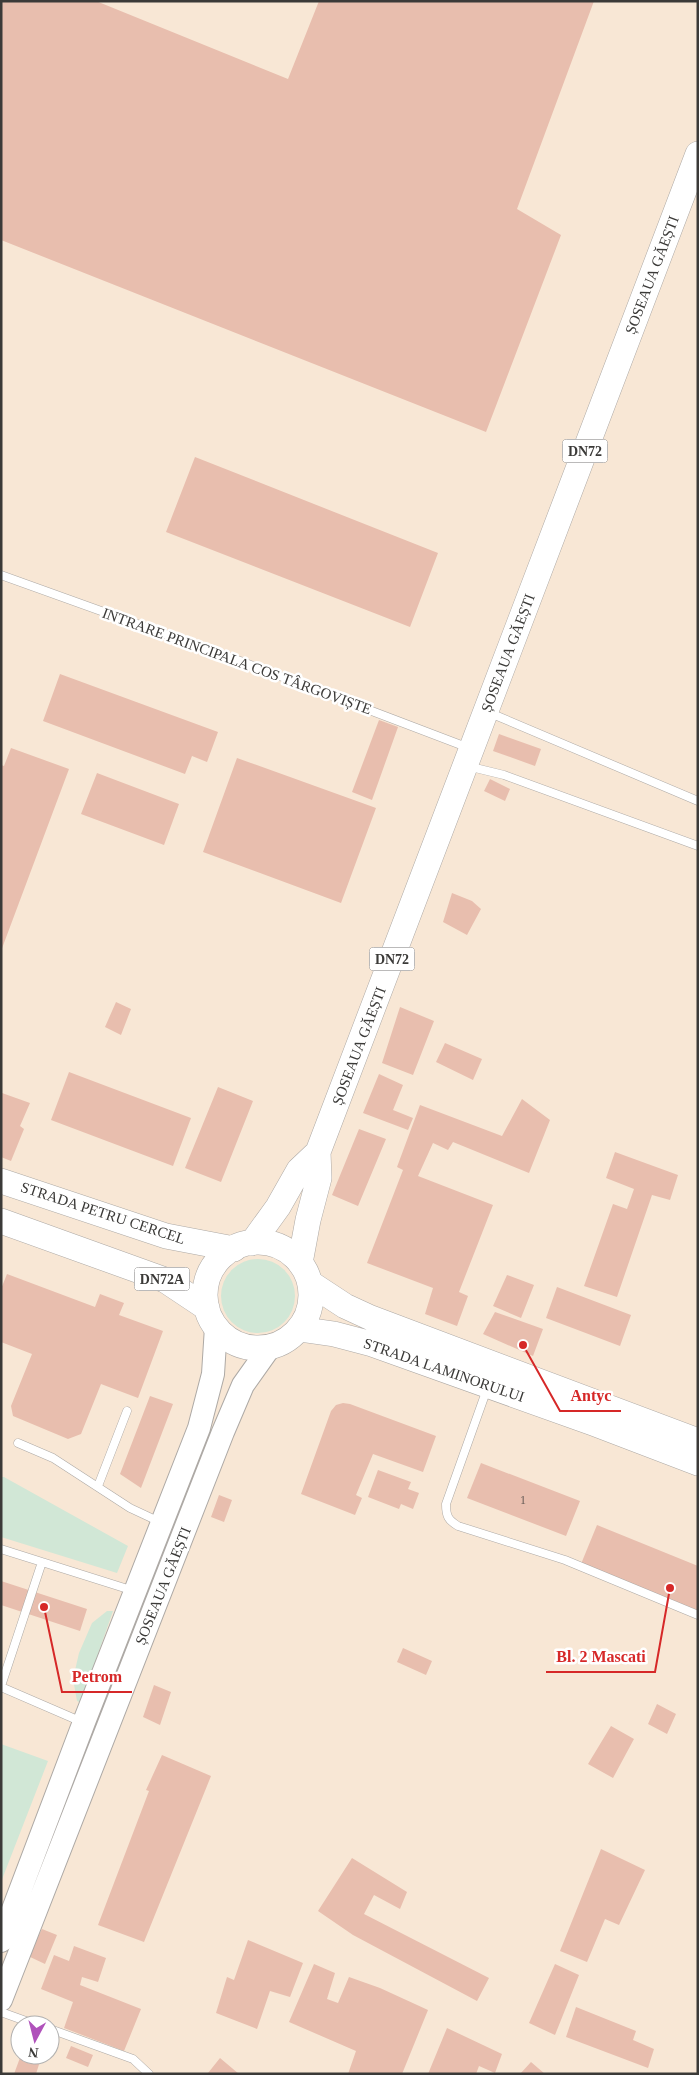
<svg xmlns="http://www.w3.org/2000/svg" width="699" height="2075" font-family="Georgia,serif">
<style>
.industrial{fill:#f8e7d5;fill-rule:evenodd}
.green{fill:#d1e7d6}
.building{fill:#e8beae}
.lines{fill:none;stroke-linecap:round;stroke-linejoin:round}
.lane-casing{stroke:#ada9a5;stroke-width:9}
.secondary-casing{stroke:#ada9a5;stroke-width:24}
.primary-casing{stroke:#ada9a5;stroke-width:26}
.lane{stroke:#fff;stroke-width:8}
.secondary{stroke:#fff;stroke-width:22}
.primary{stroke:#fff;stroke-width:25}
.labels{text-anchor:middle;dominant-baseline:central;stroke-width:5;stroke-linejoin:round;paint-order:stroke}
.number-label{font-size:12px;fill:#665b56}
.shield{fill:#fff;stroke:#767574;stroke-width:1}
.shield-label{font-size:14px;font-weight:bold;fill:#3b3a38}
.street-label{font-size:15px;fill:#3b3a38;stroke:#fff}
.leader{fill:none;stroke:#d62828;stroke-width:2}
.callout-dot{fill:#d62828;stroke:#fff;stroke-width:2}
.callout-label{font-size:16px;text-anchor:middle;font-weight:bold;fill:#d62828;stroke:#fff;stroke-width:5;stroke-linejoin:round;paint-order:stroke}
</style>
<rect width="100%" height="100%" fill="#f7f3ef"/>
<path class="industrial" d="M1 1H698V2074H1ZM20 2025H50V2055H20Z"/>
<path class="green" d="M221 1296a37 37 0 1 1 74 0a37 37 0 1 1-74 0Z
M1 1477H4L128 1546 117 1573 1 1537Z
M107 1611H113L81 1703 77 1701 73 1679 79 1653 92 1623Z
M1 1744 48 1761 1 1882Z"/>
<path class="building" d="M1 1H96L288 79 319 1H594L517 209 561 235 486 432 1 240Z
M195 457 438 553 410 627 166 532Z
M60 674 218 732 207 762 192 756 185 774 43 721Z
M379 720 398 727 372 800 352 792Z
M499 734 541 749 535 766 493 751Z
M11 748 69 769 1 951V765L4 766Z
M237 758 376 808 341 903 203 852Z
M97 773 179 804 164 845 81 814Z
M490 779 510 789 505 801 484 791Z
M452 893 472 901 481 909 467 935 443 922Z
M116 1002 131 1009 121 1035 105 1027Z
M400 1007 434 1021 413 1075 382 1063Z
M445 1043 482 1059 473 1080 436 1062Z
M69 1072 191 1118 173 1166 51 1120Z
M379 1074 403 1085 393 1110 413 1118 408 1130 363 1113Z
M218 1087 253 1101 221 1182 185 1168Z
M2 1093 30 1103 20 1126 24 1129 11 1161 1 1157Z
M522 1099 550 1120 529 1173 453 1142 448 1150 433 1143 418 1176 493 1205 459 1292 468 1296 457 1326 425 1314 433 1288 367 1263 403 1170 397 1167 420 1105 502 1136Z
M359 1129 386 1139 358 1206 332 1195Z
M615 1152 678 1175 670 1200 652 1195 617 1297 584 1286 613 1204 627 1209 634 1189 606 1178Z
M7 1274 95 1307 100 1294 124 1303 119 1315 163 1331 138 1398 101 1384 81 1434 68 1439 13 1416 11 1406 32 1354 1 1342V1289Z
M507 1275 534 1285 521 1318 493 1306Z
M557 1287 631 1315 620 1346 546 1318Z
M495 1312 543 1329 533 1356 483 1334Z
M150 1396 173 1404 141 1488 120 1474Z
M343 1403 350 1404 436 1436 423 1472 373 1454 356 1495 362 1498 355 1515 301 1494 331 1411 336 1405Z
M481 1463 580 1501 566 1536 467 1498Z
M378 1470 411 1482 408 1489 419 1493 413 1509 401 1504 399 1509 368 1497Z
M219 1495 232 1500 224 1522 211 1517Z
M597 1525 698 1566V1611L581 1564Z
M1 1581 87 1609 80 1631 1 1605Z
M403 1648 432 1661 426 1675 397 1662Z
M154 1685 171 1692 160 1725 143 1717Z
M657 1704 676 1714 667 1734 648 1724Z
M611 1726 634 1739 613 1778 588 1764Z
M162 1755 211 1776 144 1942 98 1925 149 1791 146 1790Z
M601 1849 645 1870 619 1925 605 1919 587 1962 560 1951Z
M352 1858 407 1892 400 1909 374 1895 364 1914 489 1978 477 2001 353 1935 318 1911Z
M42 1929 57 1935 45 1964 28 1956Z
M248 1940 303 1963 290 1997 270 1991 257 2029 216 2013 227 1977 234 1980Z
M74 1946 106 1958 98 1982 82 1977 80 1985 141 2009 124 2051 64 2028 73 2002 41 1989 54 1955 69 1961Z
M314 1964 335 1973 327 1999 338 2003 349 1977 380 1988 428 2010 402 2074H348L356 2051 289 2022Z
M555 1964 579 1975 555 2035 529 2023Z
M576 2007 636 2031 633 2040 654 2049 648 2068 566 2037Z
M447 2028 502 2054 495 2073 479 2066 476 2074H428Z
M71 2046 93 2055 88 2067 66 2058Z
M21 2055H49L48 2059 41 2058 36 2074H14Z
M220 2058 239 2074 208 2073Z
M531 2062 545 2074H520Z"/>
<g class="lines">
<defs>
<path id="lane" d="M1 575 243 662 469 748
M490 713 698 801
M467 766 504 775 698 846
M487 1389 446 1504C446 1516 448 1520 458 1526L565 1560 698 1615
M18 1443 53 1458 130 1508 160 1522
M98 1486 127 1411
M1 1549 42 1562
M1 1686 42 1562 134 1591
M1 1687 82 1722
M1 2012 37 2025
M50 2029 133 2059 149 2074"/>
<path id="secondary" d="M1 1941 84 1722 199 1428 213 1374 216 1327
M1 2000 223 1432 243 1385 270 1347"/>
<path id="primary" d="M1 1181 166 1236 234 1249
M1 1221 165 1280 207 1308
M205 1295a53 53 0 1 1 106 0a53 53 0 1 1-106 0Z
M252 1243 278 1207 299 1170 318 1152
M300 1263 308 1220 319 1178 318 1152 698 154
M310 1283 345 1306 371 1318 698 1441
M299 1329 334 1334 372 1344 593 1423 698 1463"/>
</defs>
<use href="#lane" class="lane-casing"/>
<use href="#secondary" class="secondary-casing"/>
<use href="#primary" class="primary-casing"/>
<use href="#lane" class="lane"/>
<use href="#secondary" class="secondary"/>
<use href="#primary" class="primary"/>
</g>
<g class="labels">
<g class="number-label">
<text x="523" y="1500">1</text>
</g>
<g class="shield">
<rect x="562.5" y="439.5" width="45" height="23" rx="4"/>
<rect x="369.5" y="947.5" width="45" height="23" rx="4"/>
<rect x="134.5" y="1267.5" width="55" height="23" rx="4"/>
</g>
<g class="shield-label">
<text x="585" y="451">DN72</text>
<text x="392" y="959">DN72</text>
<text x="162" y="1279">DN72A</text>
</g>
<g class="street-label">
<text transform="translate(652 275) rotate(-69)">ȘOSEAUA GĂEȘTI</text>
<text transform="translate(508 653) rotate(-69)">ȘOSEAUA GĂEȘTI</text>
<text transform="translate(237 661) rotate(20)">INTRARE PRINCIPALA COS TÂRGOVIȘTE</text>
<text transform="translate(359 1046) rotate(-69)">ȘOSEAUA GĂEȘTI</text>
<text transform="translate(103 1213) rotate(18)">STRADA PETRU CERCEL</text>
<text transform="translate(444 1370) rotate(19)">STRADA LAMINORULUI</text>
<text transform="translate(163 1586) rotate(-68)">ȘOSEAUA GĂEȘTI</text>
</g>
</g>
<path class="leader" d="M523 1345L560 1411H621M670 1588L655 1672H546M44 1607L62 1692H132"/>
<g class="callout-dot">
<circle cx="523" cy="1345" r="5"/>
<circle cx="670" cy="1588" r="5"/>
<circle cx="44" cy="1607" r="5"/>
</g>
<g class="callout-label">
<text x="591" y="1401">Antyc</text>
<text x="601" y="1662">Bl. 2 Mascati</text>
<text x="97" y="1682">Petrom</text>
</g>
<rect width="699" height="2075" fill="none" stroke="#3b3a38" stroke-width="5"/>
<g transform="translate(35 2040) rotate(187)"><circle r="24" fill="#ffffff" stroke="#b1b0af"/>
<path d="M0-4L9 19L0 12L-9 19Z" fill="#b052bb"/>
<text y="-8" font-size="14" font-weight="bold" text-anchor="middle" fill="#3b3a38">N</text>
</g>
</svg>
